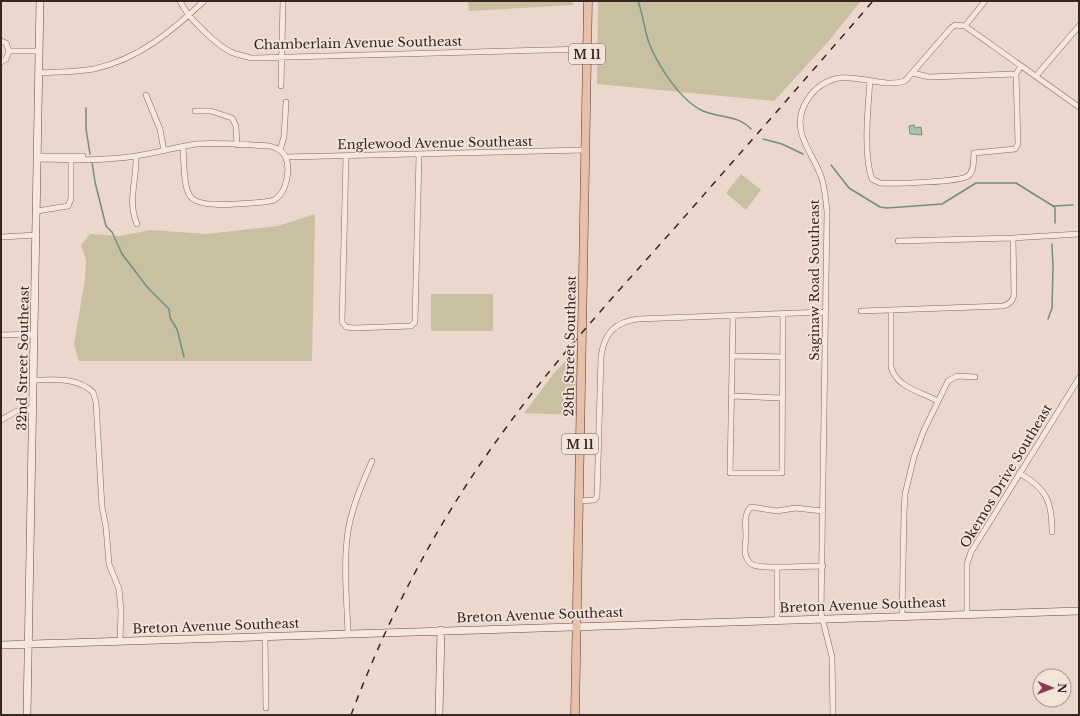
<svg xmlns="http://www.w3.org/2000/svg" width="1080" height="716" font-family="'Libre Baskerville',serif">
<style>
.green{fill:#c8c0a0}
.water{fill:#abc0b3;stroke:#728e7e}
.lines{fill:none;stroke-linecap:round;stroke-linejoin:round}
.stream{stroke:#728e7e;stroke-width:1.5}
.street-casing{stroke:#866961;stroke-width:6}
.secondary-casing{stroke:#684b44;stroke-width:8}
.primary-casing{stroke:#543935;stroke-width:9}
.street{stroke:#f6e7de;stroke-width:5}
.secondary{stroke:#f6e7de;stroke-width:7}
.primary{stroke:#e8c0a9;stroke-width:8}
.rail{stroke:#382623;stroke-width:1.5;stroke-dasharray:7 7;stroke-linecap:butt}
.labels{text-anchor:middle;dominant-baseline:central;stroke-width:3.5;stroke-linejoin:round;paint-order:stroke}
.shield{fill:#f3e4da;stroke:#705f5a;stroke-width:1}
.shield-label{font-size:12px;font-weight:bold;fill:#382623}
.street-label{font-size:13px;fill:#382623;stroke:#f3e4da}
</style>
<rect width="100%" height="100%" fill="#ebd7cc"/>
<path class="green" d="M468 1H573V5L469 11Z
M598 1H861L827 43 774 101 597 84Z
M741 174 761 190 746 210 726 193Z
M315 214 312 361H79L74 344 85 279 86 260 81 245 90 234 119 236 151 230 206 234 278 226Z
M431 294H493V331H431Z
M577 349 576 415 524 413 555 372Z"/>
<path class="water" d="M914 125 915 128 921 127 922 135 910 134 909 126Z"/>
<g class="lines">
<path class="stream" d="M638 1C643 14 644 29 649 43 658 66 681 101 703 111 720 118 738 115 751 129
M86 108V129L90 154
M763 139 782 144 803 154
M92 162 95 182 106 226 112 232 122 254 148 288 169 309 170 318 177 329 184 357
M831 165 849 188 880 207 887 208 942 204 976 183H1016L1053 206 1073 205
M1053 206 1055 208V223
M1048 319 1052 308 1053 267 1052 244"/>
<defs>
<path id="street" d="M180 1C187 17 217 46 233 53 239 55 245 56 251 58L587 49
M965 26 985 1
M1 41 6 43 9 51 6 59 1 62
M9 51H39
M39 73C57 72 76 72 94 69 139 59 172 31 204 1
M913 73 929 77 1016 74 1021 66
M1036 76 1079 26
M870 81C868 108 863 154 872 179 874 180 878 182 880 183 892 184 960 182 968 176 975 171 973 160 974 153L1015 149 1018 144 1016 74
M281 86 283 1
M146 95 160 129 164 151
M195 111H211L232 118 236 126 237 145
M280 150 284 137 286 102
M38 156H83
M136 156C137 180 127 201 137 224
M346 156 342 322 346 327 354 328 411 326 415 322 419 154
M286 157 586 150
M38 159C71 160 103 161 136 156 156 153 176 147 196 144 220 142 246 145 270 146 276 148 282 150 285 156 291 168 287 193 274 200 272 201 268 201 265 202 248 203 199 210 190 196 183 186 184 159 183 147
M37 211 68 206 71 199V160
M1 237 37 235
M898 241 1013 238 1079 234
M891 310V367C896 387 921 392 938 401
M861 311 1003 306C1010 304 1013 301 1014 294L1013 238
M733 316 730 473H782L783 314
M1 335 35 334
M733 356 783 357
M34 380C56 380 76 377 93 392L96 402 102 507 106 527 109 564 119 589 121 611 120 641
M732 396 782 398
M1 420 17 411 33 409
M1019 473C1047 489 1052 501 1052 532
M579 501 594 500 597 497 601 357C604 334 614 322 638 319L825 312
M823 566C809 565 757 571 750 563 743 556 745 546 746 537 746 527 743 514 751 507L777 511 795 508 823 511
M967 614V564L971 552 1079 378
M902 617 904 513 905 494 914 457 924 430 948 381 957 376 975 377
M777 621V568
M348 634C347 600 343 565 348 531 352 507 362 484 372 461
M265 636 266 708
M833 715 832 657 821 613 827 212C826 200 825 188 821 176 816 163 808 151 803 138 793 112 812 83 839 78 861 75 883 88 905 81L951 28 955 25 965 26 1079 107"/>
<path id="secondary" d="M1 645 1079 611
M27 715 40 1
M439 715 441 630"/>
<path id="primary" d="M575 715 588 1"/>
</defs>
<use href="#street" class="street-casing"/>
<use href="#secondary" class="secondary-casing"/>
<use href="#primary" class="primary-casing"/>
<use href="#street" class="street"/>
<use href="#secondary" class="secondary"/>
<use href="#primary" class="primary"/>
<path class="rail" d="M351 715C389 614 439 519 503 432 556 358 619 291 679 223 744 149 809 75 873 1"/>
</g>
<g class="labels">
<g class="shield">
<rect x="569" y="44" width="36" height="20" rx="3"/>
<rect x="562" y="434" width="36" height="20" rx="3"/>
</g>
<g class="shield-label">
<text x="587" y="54">M 11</text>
<text x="580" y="444">M 11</text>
</g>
<g class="street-label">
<text transform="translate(358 43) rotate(-1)">Chamberlain Avenue Southeast</text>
<text transform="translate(435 143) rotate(-1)">Englewood Avenue Southeast</text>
<text transform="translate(814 280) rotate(-90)">Saginaw Road Southeast</text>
<text transform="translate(570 346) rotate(-89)">28th Street Southeast</text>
<text transform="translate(23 358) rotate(-89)">32nd Street Southeast</text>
<text transform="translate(1006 476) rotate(-59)">Okemos Drive Southeast</text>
<text transform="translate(863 605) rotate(-2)">Breton Avenue Southeast</text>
<text transform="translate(540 615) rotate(-2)">Breton Avenue Southeast</text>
<text transform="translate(216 626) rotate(-2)">Breton Avenue Southeast</text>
</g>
</g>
<rect width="1080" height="716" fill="none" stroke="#382623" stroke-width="4"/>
<g transform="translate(1052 688) rotate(91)"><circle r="19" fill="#f3e4da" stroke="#a89891"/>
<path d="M0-3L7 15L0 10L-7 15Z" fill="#8e3854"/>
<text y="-6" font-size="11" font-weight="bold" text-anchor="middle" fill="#382623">N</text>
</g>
</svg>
